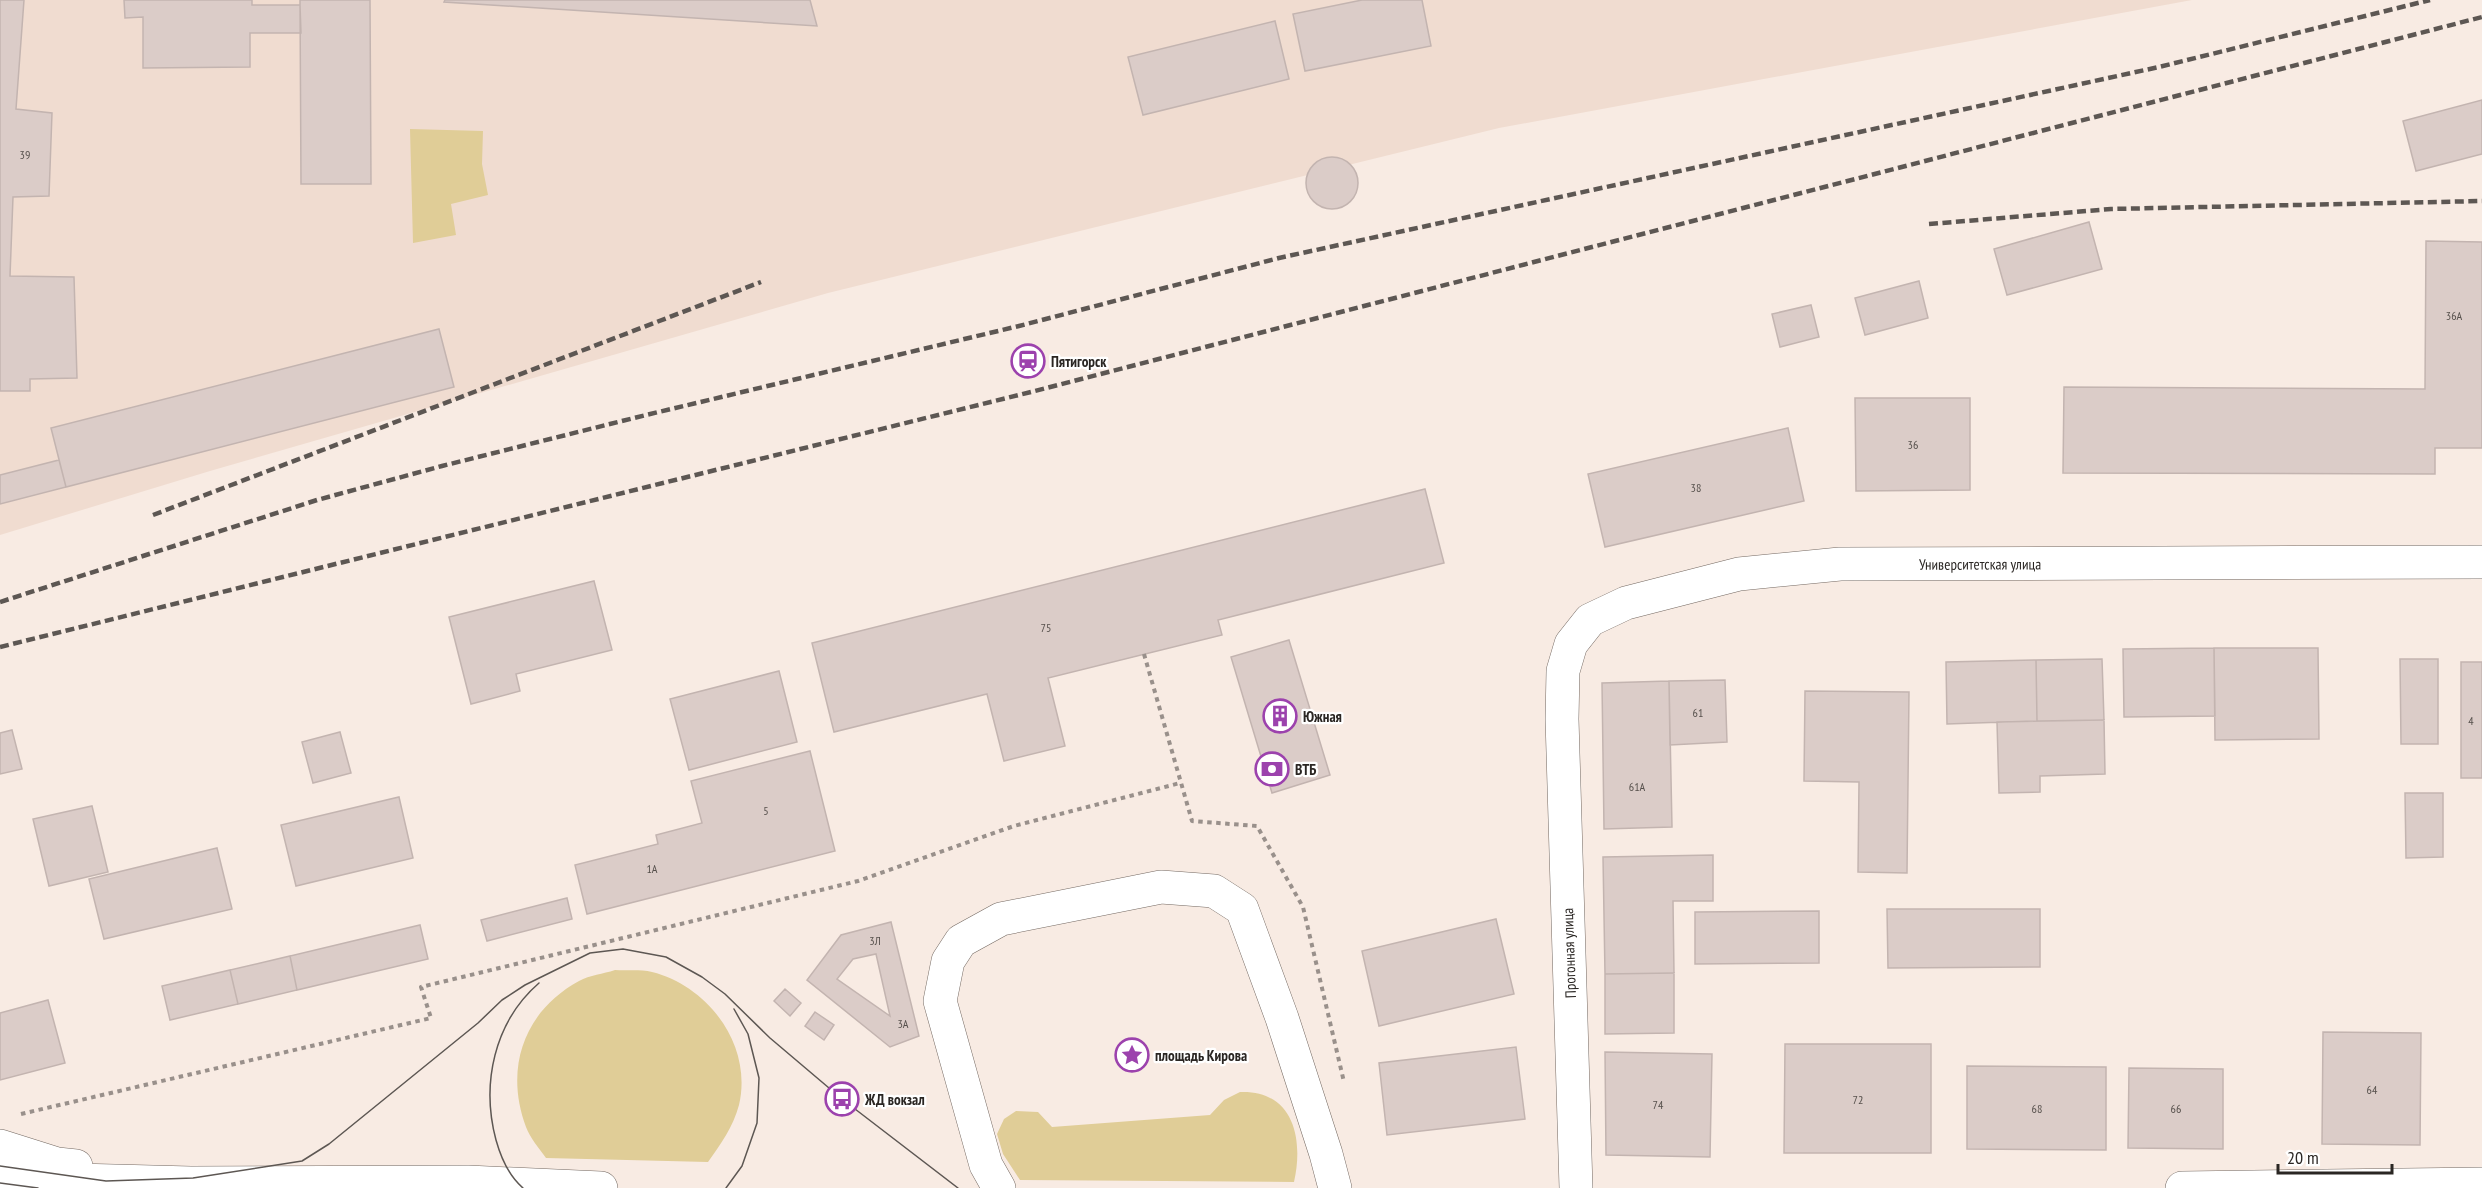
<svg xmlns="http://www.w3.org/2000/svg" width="2482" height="1188" font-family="'PT Sans Narrow',sans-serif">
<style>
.built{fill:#f0dcd0}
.green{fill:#e0cd97}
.building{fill:#dbccc8;stroke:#c3b4b0;stroke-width:1.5;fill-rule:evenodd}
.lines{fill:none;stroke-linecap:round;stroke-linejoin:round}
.minor-casing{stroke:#746962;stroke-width:34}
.path{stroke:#99908b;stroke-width:4;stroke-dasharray:4.5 4.5;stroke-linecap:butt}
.minor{stroke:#fff;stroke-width:33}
.tram{stroke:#5d5753;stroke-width:1.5}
.rail{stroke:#5d5753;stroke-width:4.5;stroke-dasharray:9 4.5;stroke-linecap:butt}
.labels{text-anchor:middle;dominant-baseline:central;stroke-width:4.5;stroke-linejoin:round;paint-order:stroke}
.number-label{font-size:12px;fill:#56504c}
.poi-label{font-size:15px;font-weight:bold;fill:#2a2623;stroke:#fff;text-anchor:start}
.street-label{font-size:15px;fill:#2a2623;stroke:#fff}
</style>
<rect width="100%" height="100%" fill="#f8ebe3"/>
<path class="built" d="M0 0H2192L1499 128 828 293 210 471 0 535Z"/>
<path class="green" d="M410 129 483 131 482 164 488 195 451 204 456 235 413 243Z
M615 970C627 971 640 969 652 972 708 986 753 1045 739 1105 733 1127 721 1144 708 1162L546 1158C539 1148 530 1138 526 1127 504 1068 524 1011 579 981 590 975 603 974 615 970Z
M1240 1092C1293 1090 1304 1138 1294 1182L1020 1180 1003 1154 997 1134 1004 1119 1016 1111 1038 1112 1052 1127 1210 1115 1224 1100Z"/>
<path class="building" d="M0 0H24L16 109 52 113 49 196 13 197 10 276 74 277 77 378 30 379V391H0Z
M124 0H252V5H300L301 33H250V67L143 68V17L125 18Z
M300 0H370L371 184H301Z
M445 0H810L817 26 444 2Z
M1362 0H1422L1431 46 1305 71 1293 14Z
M1275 21 1289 79 1143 115 1128 57Z
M2482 100V154L2416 171 2403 121Z
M1306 183a26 26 0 1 1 52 0a26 26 0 1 1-52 0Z
M2089 222 2102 269 2007 295 1994 249Z
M2426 241 2482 242V448H2435V474L2063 473 2064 387 2425 389Z
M1919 281 1928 318 1865 335 1855 298Z
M1811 305 1819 337 1780 347 1772 314Z
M439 329 454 387 66 487 51 428Z
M1855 398H1970V490L1856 491Z
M1788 428 1804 501 1605 547 1588 474Z
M59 460 66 487 0 504V475Z
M1425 489 1444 563 1218 620 1222 635 1048 678 1065 746 1004 761 987 694 834 732 812 643Z
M594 581 612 650 516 674 520 691 471 704 449 617Z
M1289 640 1330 775 1272 793 1231 657Z
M2214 648 2215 716 2124 717 2123 649Z
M2214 648H2318L2319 739 2215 740Z
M2102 659 2104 720 2037 721 2036 660Z
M2400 659H2438V744H2401Z
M2036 660 2037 721 1947 724 1946 662Z
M2461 662H2482V778H2461Z
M779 671 797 742 689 770 670 699Z
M1725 680 1727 742 1670 745 1669 681Z
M1669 681 1672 827 1604 829 1602 683Z
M1805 691 1909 692 1907 873 1858 872 1859 782 1804 781Z
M2104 720 2105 774 2040 776V792L1999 793 1997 722Z
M12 730 22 769 0 774V733Z
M340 732 351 773 313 783 302 742Z
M810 751 835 851 587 914 575 865 658 844 656 835 702 823 691 781Z
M2405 793H2443V857L2406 858Z
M399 797 413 858 296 886 281 825Z
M92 806 108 872 49 886 33 819Z
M217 848 232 909 104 939 89 879Z
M1713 855V901H1673L1674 973 1605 974 1603 857Z
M567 898 572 919 487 941 481 920Z
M1887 909H2040V967L1888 968Z
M1819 911V963L1695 964V912Z
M1496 919 1514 994 1379 1026 1362 951Z
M891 922 919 1036 890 1047 807 980 841 935ZM876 954 890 1016 837 979 853 959Z
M420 925 428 959 297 990 290 956Z
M290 956 297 990 238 1004 230 970Z
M230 970 238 1004 170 1020 162 986Z
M1674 973V1033L1605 1034V974Z
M785 989 801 1003 790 1016 774 1001Z
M48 1000 65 1063 0 1080V1013Z
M815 1012 834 1025 824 1040 805 1026Z
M2323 1032 2421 1033 2420 1145 2322 1144Z
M1785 1044H1931V1153H1784Z
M1516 1047 1525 1119 1387 1135 1379 1063Z
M1605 1052 1712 1054 1710 1157 1606 1155Z
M1967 1066 2106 1067V1150L1967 1149Z
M2129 1068 2223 1069V1149L2128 1148Z"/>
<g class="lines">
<defs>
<g id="minor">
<path d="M0 1146 57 1164 76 1166"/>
<path d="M0 1178 191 1183 468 1182 601 1188"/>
<path d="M999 1188 986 1165 940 1001 948 961 961 941 1001 919 1161 887 1214 891 1242 909 1282 1018 1326 1154 1335 1188"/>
<path id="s1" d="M1576 1188 1562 719 1563 671 1571 644 1590 620 1626 603 1739 574 1840 564 2482 562"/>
<path d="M2182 1188 2482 1184"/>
</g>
</defs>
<use href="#minor" class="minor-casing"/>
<path class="path" d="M1144 654 1192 821 1257 826 1303 907 1344 1082
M21 1114 431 1018 421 987 858 881 1014 826 1180 783"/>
<use href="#minor" class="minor"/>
<path class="tram" d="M0 1166 106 1181 193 1178 302 1161 329 1144 478 1023 502 1000 525 985 590 953 623 949 666 957 702 977 725 994 770 1038 842 1099 958 1188
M0 1183 38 1188
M523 1188C509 1176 501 1158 496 1140 481 1084 494 1022 539 983
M726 1188 742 1166 757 1123 759 1078 748 1034 734 1009"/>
<path class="rail" d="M1929 224 2111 209 2482 201
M153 515 761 282
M0 602 317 500 442 466 646 415 1019 326 1279 258 2159 67 2430 0
M0 647 1035 391 2482 17"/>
</g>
<defs>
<symbol id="station-ring" viewBox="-11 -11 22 22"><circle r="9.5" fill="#fff" stroke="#9c42ad" stroke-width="1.5"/><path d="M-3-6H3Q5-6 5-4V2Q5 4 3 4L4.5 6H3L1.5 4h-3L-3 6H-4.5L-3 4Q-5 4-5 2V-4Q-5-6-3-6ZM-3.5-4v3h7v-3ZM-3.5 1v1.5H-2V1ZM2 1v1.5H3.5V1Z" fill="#9c42ad"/></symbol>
<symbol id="building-ring" viewBox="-11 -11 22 22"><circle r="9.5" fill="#fff" stroke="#9c42ad" stroke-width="1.5"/><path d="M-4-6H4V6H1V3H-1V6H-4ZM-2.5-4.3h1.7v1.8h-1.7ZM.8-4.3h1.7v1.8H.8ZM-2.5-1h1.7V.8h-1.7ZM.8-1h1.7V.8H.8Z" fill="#9c42ad"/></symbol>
<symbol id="bank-ring" viewBox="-11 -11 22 22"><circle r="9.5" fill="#fff" stroke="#9c42ad" stroke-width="1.5"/><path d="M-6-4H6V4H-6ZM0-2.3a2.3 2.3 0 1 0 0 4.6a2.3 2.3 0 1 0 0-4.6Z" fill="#9c42ad"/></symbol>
<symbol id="sight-ring" viewBox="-11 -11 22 22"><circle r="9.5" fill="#fff" stroke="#9c42ad" stroke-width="1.5"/><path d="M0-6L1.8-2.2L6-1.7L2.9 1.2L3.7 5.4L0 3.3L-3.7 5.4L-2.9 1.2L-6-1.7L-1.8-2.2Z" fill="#9c42ad"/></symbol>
<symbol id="bus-ring" viewBox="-11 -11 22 22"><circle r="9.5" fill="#fff" stroke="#9c42ad" stroke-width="1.5"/><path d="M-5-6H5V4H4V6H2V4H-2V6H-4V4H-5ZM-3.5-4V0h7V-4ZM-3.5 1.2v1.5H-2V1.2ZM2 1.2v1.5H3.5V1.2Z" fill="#9c42ad"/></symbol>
</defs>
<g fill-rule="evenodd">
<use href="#station-ring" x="1009" y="342" width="38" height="38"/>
<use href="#building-ring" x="1261" y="697" width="38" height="38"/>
<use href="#bank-ring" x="1253" y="750" width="38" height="38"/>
<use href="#sight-ring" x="1113" y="1036" width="38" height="38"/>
<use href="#bus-ring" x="823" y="1080" width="38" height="38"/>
</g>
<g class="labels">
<g class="number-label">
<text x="25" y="154">39</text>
<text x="2454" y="315">36А</text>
<text x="1913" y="444">36</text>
<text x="1696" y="487">38</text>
<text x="1046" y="627">75</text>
<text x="1698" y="712">61</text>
<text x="2471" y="720">4</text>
<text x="1637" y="786">61А</text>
<text x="766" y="810">5</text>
<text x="652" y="868">1А</text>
<text x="875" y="940">3Л</text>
<text x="903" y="1023">3А</text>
<text x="2372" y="1089">64</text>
<text x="1858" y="1099">72</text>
<text x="1658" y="1104">74</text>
<text x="2037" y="1108">68</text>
<text x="2176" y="1108">66</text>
</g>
<g class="poi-label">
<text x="1051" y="361">Пятигорск</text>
<text x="1303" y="716">Южная</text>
<text x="1295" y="769">ВТБ</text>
<text x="1155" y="1055">площадь Кирова</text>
<text x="865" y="1099">ЖД вокзал</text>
</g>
<g class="street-label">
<text stroke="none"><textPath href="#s1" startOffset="974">Университетская улица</textPath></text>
<text transform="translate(1569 953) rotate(-92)">Прогонная улица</text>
</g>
</g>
<path d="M2278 1164v9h114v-9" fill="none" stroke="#2a2623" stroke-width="3"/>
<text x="2287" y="1164" font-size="18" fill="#2a2623" stroke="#ffffff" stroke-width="4.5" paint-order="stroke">20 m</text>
</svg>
